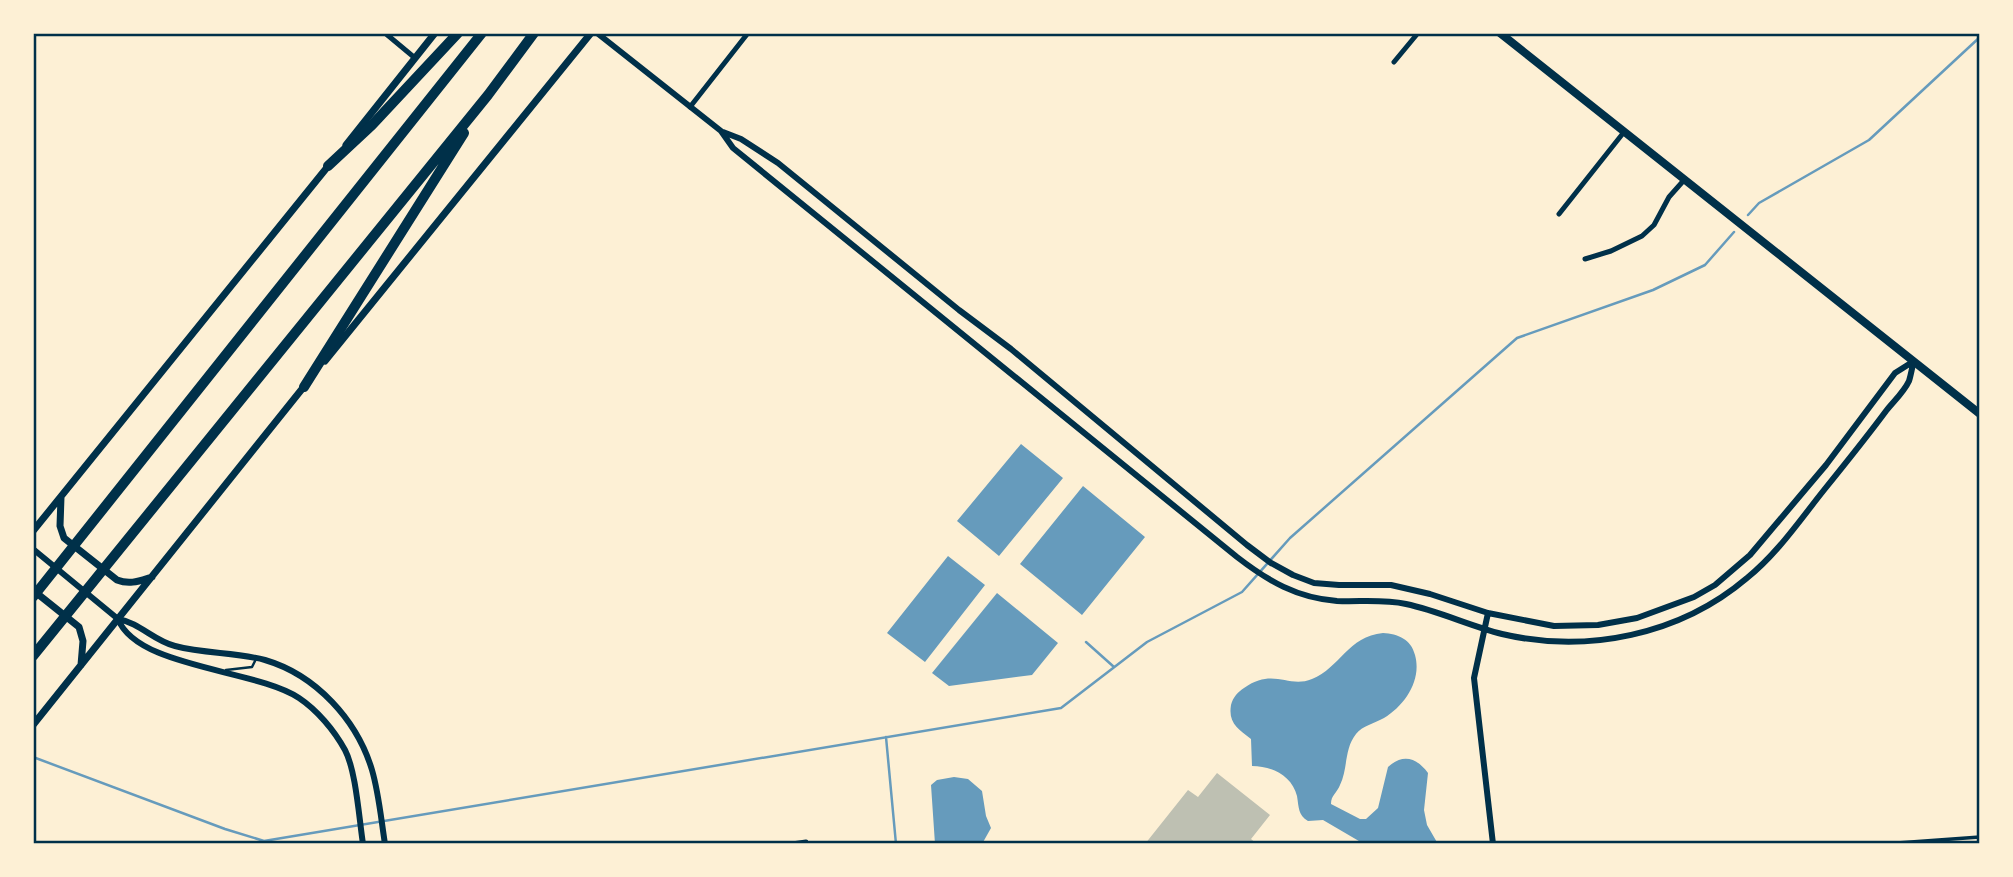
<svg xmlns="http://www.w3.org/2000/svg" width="2013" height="877" font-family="Poppins,sans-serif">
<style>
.water{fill:#669bbc}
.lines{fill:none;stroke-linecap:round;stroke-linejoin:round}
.stream{stroke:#669bbc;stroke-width:2.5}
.building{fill:#bec0b2}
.service{stroke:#003049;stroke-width:2.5}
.pedestrian{stroke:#003049;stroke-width:3.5}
.minor{stroke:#003049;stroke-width:5}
.tertiary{stroke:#003049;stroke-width:6}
.secondary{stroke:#003049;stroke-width:7}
.primary{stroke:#003049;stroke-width:8}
.motorway{stroke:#003049;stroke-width:10}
.neatline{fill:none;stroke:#003049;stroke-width:2.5}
</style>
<rect width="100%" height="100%" fill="#fdf0d5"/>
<path class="water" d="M1021 444 1063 478 999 556 957 521Z
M1083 486 1145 537 1082 615 1020 564Z
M948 556 985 585 925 662 887 633Z
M997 593 1058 643 1032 675 949 686 932 673Z
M1383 633C1398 634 1411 639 1415 655 1422 680 1405 705 1384 718 1375 723 1362 726 1356 734 1344 749 1348 769 1340 785 1337 793 1331 795 1331 804L1360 819H1366L1378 808 1388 767C1403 753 1417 758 1428 773L1424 810 1427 825 1438 844H1364L1323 820 1308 821C1298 815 1299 808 1297 796 1292 776 1272 766 1252 766L1251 739C1238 729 1228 723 1231 705 1233 697 1238 692 1244 688 1274 667 1288 689 1312 679 1340 668 1348 636 1383 633Z
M954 777 968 779 982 791 986 816 991 828 982 844H935L931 785 937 780Z"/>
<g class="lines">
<path class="stream" d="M1748 215 1759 203 1869 140 1980 37
M1086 642 1114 667
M886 737 896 844
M33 757 225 829 264 841 1061 708 1147 642 1242 592 1290 538 1517 338 1653 290 1705 265 1734 232"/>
</g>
<path class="building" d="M1217 773 1270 815 1251 839 1257 844H1145L1188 790 1198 797Z"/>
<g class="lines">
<path class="service" d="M226 670 252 667 256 659"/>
<path class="pedestrian" d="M1883 844 1980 837"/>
<path class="minor" d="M385 33 415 58
M1394 62 1418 33
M690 107 748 33
M1559 214 1624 132
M1585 259 1611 251 1642 236 1654 225 1669 197 1685 179
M792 844 806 842V844"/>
<path class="tertiary" d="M597 33 721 131 733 148 1237 557C1268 581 1297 598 1337 601 1360 602 1383 599 1406 604 1439 611 1470 626 1502 634 1587 654 1680 635 1747 578 1777 554 1800 520 1824 490 1845 464 1866 438 1886 411 1893 402 1904 392 1909 381 1911 375 1912 367 1914 361
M723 132 741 139 778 163 959 310 1011 349 1247 545 1271 563 1293 575 1314 583 1339 585H1391L1430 594 1488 613 1554 626 1598 625 1637 618 1694 597 1715 585 1750 555 1826 465 1895 373 1914 361
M33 549 118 619C140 623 154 641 175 646 205 654 235 652 265 660 316 675 357 720 372 770 379 794 381 819 385 844
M1488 613 1474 678 1493 844
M118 619C137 668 255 669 299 698 317 710 334 730 345 750 356 771 359 818 363 844"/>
<path class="secondary" d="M346 145 435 33
M325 361 591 33
M61 497 60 526 64 538 117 580C130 585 139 581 152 577
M33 531 329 165
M34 591 79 627 83 641 81 665
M33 725 306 384"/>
<path class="primary" d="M1500 33 1980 414"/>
<path class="motorway" d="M328 166 372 125 458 33
M304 387 464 133
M33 597 482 33
M33 656 488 95 534 33"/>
</g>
<rect width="2013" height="877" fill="none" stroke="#fdf0d5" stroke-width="70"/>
<rect x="35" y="35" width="1943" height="807" class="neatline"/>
</svg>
